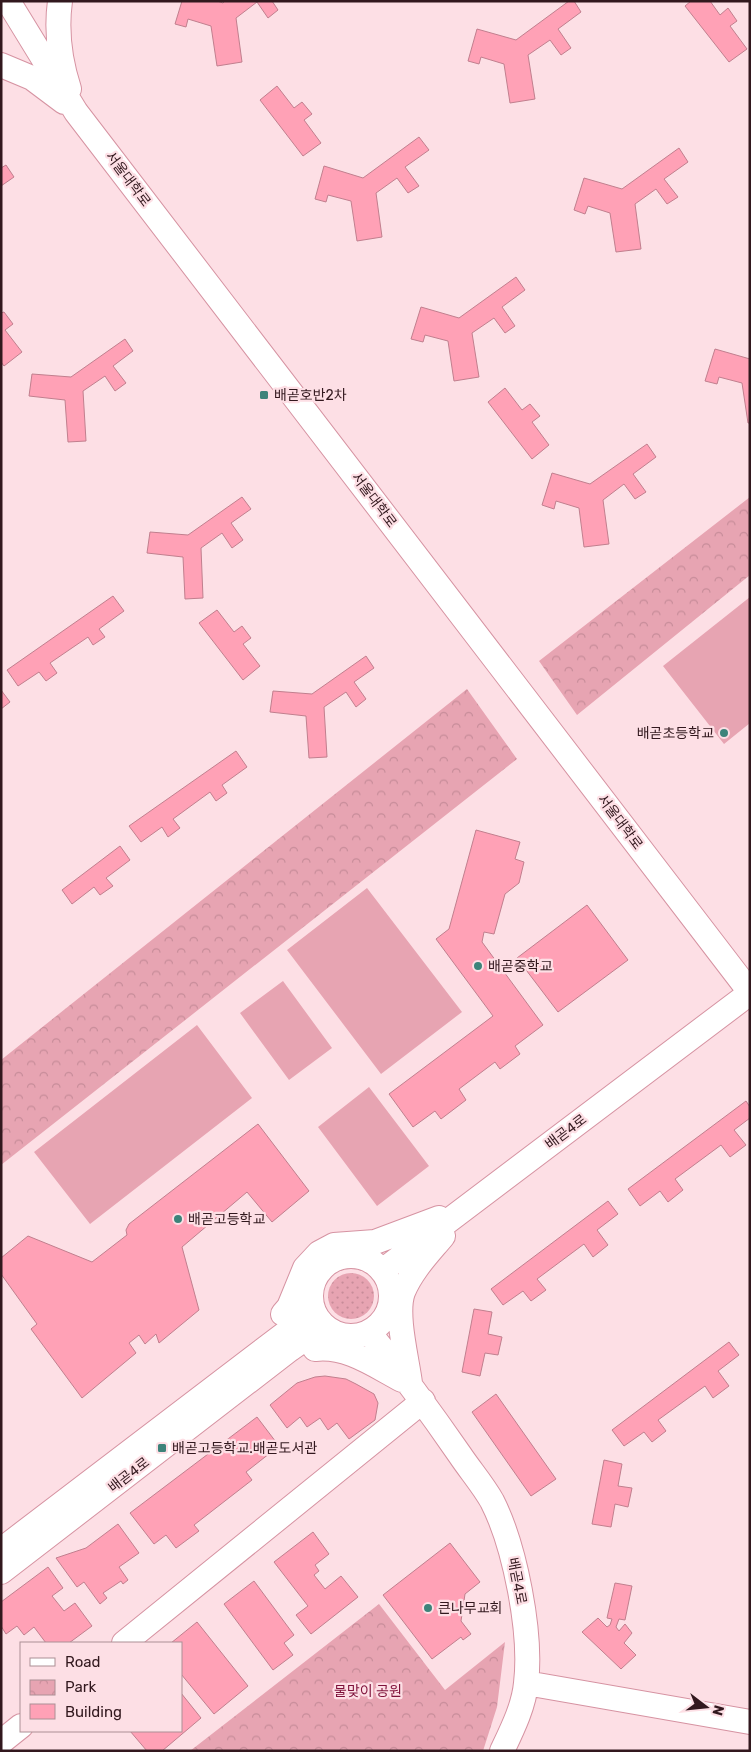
<svg xmlns="http://www.w3.org/2000/svg" width="751" height="1752" font-family="Rubik,'Noto Sans KR',sans-serif">
<style>
.grass{fill:url(#grass-dots)}
.park{fill:url(#park-crowns)}
.garden{fill:#e7a4b2}
.building{fill:#ffa1b6;stroke:#c17f8e}
.lines{fill:none;stroke-linecap:round;stroke-linejoin:round}
.secondary-casing{stroke:#d693a2;stroke-width:26}
.secondary{stroke:#fff;stroke-width:24}
.poi-dot{fill:#3d837a;stroke:#fddfe5;stroke-width:2}
.labels{text-anchor:middle;dominant-baseline:central;stroke-width:4.5;stroke-linejoin:round;paint-order:stroke}
.street-label{font-size:14px;fill:#32181e;stroke:#fddfe5}
.poi-label{font-size:14px;fill:#32181e;stroke:#fddfe5;text-anchor:start}
.park-label{font-size:14px;fill:#7f123b;stroke:#fddfe5}
</style>
<defs>
<pattern id="grass-dots" width="8" height="8" patternUnits="userSpaceOnUse" patternTransform="scale(1.25)"><rect width="8" height="8" fill="#e7a4b2"/><path d="M2 2h.1M6 6h.1" fill="none" stroke="#c78c99" stroke-width="1.8" stroke-linecap="round"/></pattern>
<pattern id="park-crowns" width="20" height="18" patternUnits="userSpaceOnUse" patternTransform="scale(1.25)"><rect width="20" height="18" fill="#e7a4b2"/><path d="M2 6a3 3 0 1 1 6 0M12 15a3 3 0 1 1 6 0" fill="none" stroke="#c78c99"/></pattern>
</defs>
<rect width="100%" height="100%" fill="#fddfe5"/>
<path class="grass" d="M328 1296a23 23 0 1 1 46 0a23 23 0 1 1-46 0Z"/>
<path class="park" d="M750 497V575L577 715 539 661Z
M467 689 517 759 1 1165V1060Z
M379 1604 445 1690 505 1642 497 1707 483 1751H190Z"/>
<path class="garden" d="M750 597V723L724 744 663 666Z
M367 888 462 1012 381 1074 287 950Z
M283 981 332 1048 289 1080 240 1013Z
M197 1025 252 1098 90 1224 34 1152Z
M369 1087 429 1166 377 1206 318 1127Z"/>
<path class="building" d="M182 1H217L223 3 225 1H272L278 10 268 18 257 2 236 18 242 62 217 66 211 26 188 19 186 27 175 24Z
M569 1H574L581 12 558 29 571 48 561 55 550 40 528 55 535 99 510 103 504 64 481 57 479 64 468 61 477 29 516 40Z
M691 1H710L720 15 728 8 737 21 730 26 747 49 729 62 685 6Z
M277 86 294 108 302 102 312 114 304 120 321 143 303 156 260 100Z
M419 137 429 150 405 167 419 186 408 193 397 178 376 193 382 237 357 241 351 201 328 195 326 202 315 199 324 166 363 178Z
M679 148 688 162 664 179 678 197 667 204 656 189 635 204 641 249 616 252 610 213 588 206 585 214 574 210 584 178 622 189Z
M6 165 14 177 1 186V168Z
M516 277 525 290 502 307 515 326 505 333 494 318 472 333 479 377 454 381 448 341 425 335 423 342 411 339 421 307 459 318Z
M4 312 13 324 5 330 22 352 4 366 1 362V313Z
M125 339 133 351 113 366 126 383 115 391 105 376 83 391 86 441 68 442 65 400 29 396 32 374 71 377Z
M715 349 750 359V423H748L742 383 719 377 717 384 705 381Z
M505 388 522 410 530 404 540 416 532 422 549 445 532 459 488 402Z
M647 444 656 457 633 474 646 492 635 499 624 484 603 500 609 544 584 547 579 508 556 501 554 509 542 505 552 473 590 484Z
M242 497 251 509 231 523 243 540 232 548 222 533 201 548 203 598 185 599 183 557 147 553 150 532 188 535Z
M113 596 124 611 99 629 105 637 93 645 88 637 50 663 57 673 46 681 39 672 18 686 7 670Z
M217 610 234 632 242 626 251 638 243 644 260 666 243 680 199 623Z
M366 656 374 668 354 682 366 699 356 707 346 692 324 707 327 757 309 758 306 716 270 712 273 691 312 694Z
M1 690 10 702 1 709Z
M236 751 247 767 222 785 227 793 216 801 210 792 173 819 180 828 168 837 162 827 141 842 129 826Z
M476 830 520 842 515 859 524 862 519 883 505 894 494 934 484 932 482 942 543 1025 515 1046 520 1054 500 1069 495 1062 459 1089 466 1100 441 1119 435 1111 413 1127 389 1094 493 1016 436 939 449 929Z
M120 846 130 860 106 878 113 886 100 895 94 887 72 904 62 890Z
M587 905 628 960 558 1012 517 958Z
M746 1101 750 1107V1118L734 1130 746 1145 730 1157 721 1145 675 1179 683 1190 668 1202 660 1191 640 1206 628 1189Z
M258 1124 309 1191 272 1222 247 1192 182 1247 199 1310 159 1343 156 1334 145 1344 139 1335 129 1343 136 1353 82 1398 31 1329 37 1324 1 1274V1258L28 1236 92 1262 127 1235 126 1230 129 1224Z
M608 1201 618 1214 597 1230 608 1245 593 1257 584 1244 537 1279 546 1290 531 1301 523 1291 503 1305 491 1289Z
M474 1309 492 1312 488 1334 502 1337 498 1355 485 1353 480 1376 462 1372Z
M729 1342 739 1355 718 1371 729 1386 713 1398 705 1386 658 1420 666 1431 652 1442 644 1432 624 1446 612 1430Z
M325 1376 346 1379 356 1384 374 1394 378 1403 375 1420 349 1439 337 1423 328 1430 320 1418 307 1427 300 1417 287 1428 270 1405 297 1383 315 1377Z
M496 1394 556 1479 531 1496 472 1412Z
M257 1417 279 1446 246 1472 252 1480 194 1525 199 1531 176 1548 166 1535 154 1544 130 1513Z
M604 1460 622 1464 618 1486 632 1488 628 1507 615 1504 611 1527 592 1524Z
M118 1524 139 1553 119 1567 128 1580 123 1584 121 1581 103 1593 107 1598 100 1604 84 1582 77 1587 56 1558 86 1548Z
M313 1532 329 1554 315 1565 319 1571 314 1575 325 1589 341 1576 358 1597 311 1634 296 1615 308 1606 274 1562Z
M450 1543 480 1582 465 1594 461 1621 471 1634 463 1640 461 1637 432 1659 383 1595Z
M48 1567 63 1588 52 1596 64 1611 75 1603 92 1626 69 1643H46L34 1627 24 1635 17 1626 6 1634 1 1626V1602Z
M254 1581 294 1635 284 1643 293 1655 273 1670 224 1604Z
M615 1583 632 1586 625 1620 619 1619 616 1627 619 1631 625 1624 632 1633 624 1643 636 1655 621 1669 582 1632 598 1618 607 1627 610 1625 612 1619 607 1618Z
M197 1622 248 1686 214 1714 181 1674V1643H171Z
M181 1693 201 1718 162 1751H147L130 1731H181Z"/>
<g class="lines">
<defs>
<path id="secondary" d="M8 1 76 112 750 992
M60 1C56 30 60 61 69 89
M1 65 32 78 64 102
M311 1296a40 40 0 1 1 80 0a40 40 0 1 1-80 0Z
M382 1271 750 993
M283 1314 289 1307 305 1268 319 1253 334 1245 375 1242 439 1218
M369 1332C401 1372 431 1413 460 1455 470 1470 483 1485 492 1501 515 1546 532 1633 526 1683 524 1706 512 1730 502 1751
M315 1349C347 1345 375 1366 402 1380
M410 1383C407 1359 395 1314 403 1292 412 1270 429 1253 443 1236
M1 1550 291 1329 310 1298
M1 1572 289 1350C302 1341 314 1331 331 1332
M124 1643 423 1401
M526 1683 750 1722
M1 1742 21 1726"/>
</defs>
<use href="#secondary" class="secondary-casing"/>
<use href="#secondary" class="secondary"/>
</g>
<g class="poi-dot">
<rect x="259" y="390" width="10" height="10" rx="2.5"/>
<circle cx="724" cy="733" r="5"/>
<circle cx="478" cy="966" r="5"/>
<circle cx="178" cy="1219" r="5"/>
<rect x="157" y="1443" width="10" height="10" rx="2.5"/>
<circle cx="428" cy="1608" r="5"/>
</g>
<g class="labels">
<g class="street-label">
<text transform="translate(128 179) rotate(53)">서울대학로</text>
<text transform="translate(374 500) rotate(53)">서울대학로</text>
<text transform="translate(620 822) rotate(53)">서울대학로</text>
<text transform="translate(566 1132) rotate(-37)">배곧4로</text>
<text transform="translate(129 1475) rotate(-38)">배곧4로</text>
<text transform="translate(517 1581) rotate(79)">배곧4로</text>
</g>
<g class="poi-label">
<text x="274" y="395">배곧호반2차</text>
<text x="714" y="733" text-anchor="end">배곧초등학교</text>
<text x="488" y="966">배곧중학교</text>
<text x="188" y="1219">배곧고등학교</text>
<text x="172" y="1448">배곧고등학교.배곧도서관</text>
<text x="438" y="1608">큰나무교회</text>
</g>
<g class="park-label">
<text x="368" y="1691">물맞이 공원</text>
</g>
</g>
<rect width="751" height="1752" fill="none" stroke="#32181e" stroke-width="5"/>
<rect x="20" y="1642" width="162" height="90" fill="#fddfe5" stroke="#ac8f95"/>
<rect x="30" y="1658" width="25" height="8" fill="#ffffff" stroke="#ac8f95"/>
<text x="65" y="1667" font-size="15" fill="#32181e">Road</text>
<rect x="30" y="1680" width="25" height="15" fill="url(#park-crowns)" stroke="#ac8f95"/>
<text x="65" y="1692" font-size="15" fill="#32181e">Park</text>
<rect x="30" y="1704" width="25" height="15" fill="#ffa1b6" stroke="#ac8f95"/>
<text x="65" y="1717" font-size="15" fill="#32181e">Building</text>
<g transform="translate(706 1707) rotate(106)" stroke="#fddfe5" stroke-width="4" paint-order="stroke">
<path d="M0-4L9 19L0 12L-9 19Z" fill="#32181e"/>
<text y="-8" font-size="14" font-weight="bold" text-anchor="middle" fill="#32181e">N</text>
</g>
</svg>
